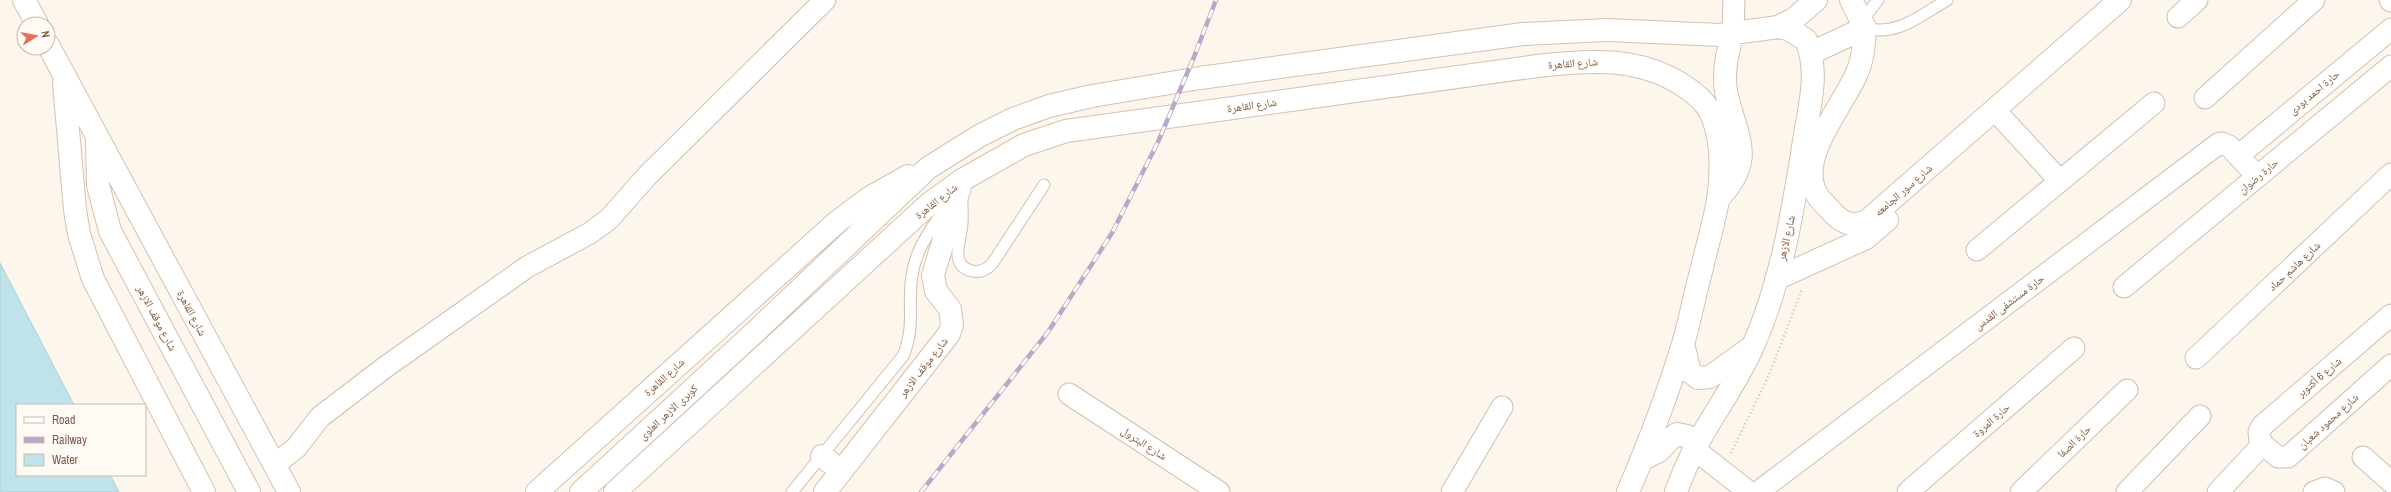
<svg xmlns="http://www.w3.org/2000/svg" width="2391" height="492" font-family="'Archivo Narrow','Noto Naskh Arabic',sans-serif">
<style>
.water{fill:#bfe3e8;stroke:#a5d3da}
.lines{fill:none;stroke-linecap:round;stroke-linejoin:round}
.lane-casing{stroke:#d1beb0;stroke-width:13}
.street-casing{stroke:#d1beb0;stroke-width:23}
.secondary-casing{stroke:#d6c0b0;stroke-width:24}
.path{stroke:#d9b8a5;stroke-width:2.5;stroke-dasharray:1 3;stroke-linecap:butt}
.lane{stroke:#fff;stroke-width:11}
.street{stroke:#fff;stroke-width:21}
.secondary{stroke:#fff;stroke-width:22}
.rail-casing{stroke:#b9a8c9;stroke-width:4.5}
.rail{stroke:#fffaf3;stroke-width:3;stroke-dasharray:9;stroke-linecap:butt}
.labels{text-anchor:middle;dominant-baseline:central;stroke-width:3;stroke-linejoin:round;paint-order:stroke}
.street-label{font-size:11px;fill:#7a5c4d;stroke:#fffaf3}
</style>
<rect width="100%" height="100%" fill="#fdf6ec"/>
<path class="water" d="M0 263 74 405H17V475H110L119 492H0Z"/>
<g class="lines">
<defs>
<path id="lane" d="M1878 0 1867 14 1865 28C1897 37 1921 15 1947 0
M962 203C962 212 963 222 961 231 959 246 951 266 972 271 980 273 986 270 992 264L1044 185
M792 492 903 356C916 325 907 305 912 275 916 247 933 227 947 205"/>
<path id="street" d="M2390 0 2391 1
M2178 17 2197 0
M1733 34 1734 0
M2205 98 2314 0
M2002 118 2060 181
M2238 156 2391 29
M1977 250 2154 103
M2124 287 2391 66
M2391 315 2262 426 2259 432 2260 442 2278 457H2288L2391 365
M2196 358 2391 174
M1069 394 1219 492
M1694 449 1749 492
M2363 457 2391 482
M274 465 296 448 320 417 384 368 527 267 590 233 609 219 647 176 825 0
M1452 492 1502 407
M1758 492 2218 144 2222 143 2229 146 2257 176
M1908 492 2074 348
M2021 492 2127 390
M2127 492 2200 416
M2218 492 2263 444
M2314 492 2325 488 2334 492"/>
<path id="secondary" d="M24 0 37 24
M1851 0 1865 28
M1778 27 1794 19 1816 0
M1865 28C1864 44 1863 59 1857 73 1843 106 1797 157 1816 193 1820 201 1829 208 1834 214 1844 224 1854 227 1867 221L2120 0
M48 45 289 492
M1811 53 1865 28
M64 83 75 210 79 234 93 279 204 492
M97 139 98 185 110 231 249 492
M1718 199C1758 157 1735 137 1726 91 1723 72 1727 52 1733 34
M1776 279 1866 238 1887 220
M1683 344 1690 372 1698 378 1710 377 1749 349
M822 456 841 471
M1641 460 1659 451 1670 439 1677 434 1687 436 1694 444V449
M537 492 837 222 869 198 908 176
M581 492 754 333 928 168 979 136 1013 119 1049 106 1092 96 1200 78 1523 34 1607 30 1720 35 1778 27 1788 29 1806 40C1820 74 1809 106 1804 141 1793 210 1782 281 1753 346 1737 383 1712 415 1694 450 1687 464 1681 478 1676 492
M615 492 929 204 962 180 1024 145 1066 131 1537 66C1588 60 1639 56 1684 86 1693 92 1702 99 1708 108 1723 133 1722 173 1718 200 1714 223 1707 246 1702 268 1695 293 1690 320 1683 344 1668 393 1648 445 1628 492
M825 492 949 334 952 325 950 309 936 291 933 275 962 180"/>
</defs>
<use href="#lane" class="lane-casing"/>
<use href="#street" class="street-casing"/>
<use href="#secondary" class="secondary-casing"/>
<path class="path" d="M1731 453 1769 375 1802 289"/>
<use href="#lane" class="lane"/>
<use href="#street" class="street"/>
<use href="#secondary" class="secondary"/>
<defs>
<path id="rail" d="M921 492 1048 332 1112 233 1158 142 1194 57 1216 0"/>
</defs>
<use href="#rail" class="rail-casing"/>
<use href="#rail" class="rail"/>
</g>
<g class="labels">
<g class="street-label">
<text transform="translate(1573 63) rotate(-4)">شارع القاهرة</text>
<text transform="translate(2314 92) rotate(-40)">حارة احمد بودى</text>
<text transform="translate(1252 105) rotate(-8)">شارع القاهرة</text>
<text transform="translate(2258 176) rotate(-40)">حارة رضوان</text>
<text transform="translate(1903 190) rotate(-41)">شارع سور الجامعه</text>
<text transform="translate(936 201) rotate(-38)">شارع القاهرة</text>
<text transform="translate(1786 238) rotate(-77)">شارع الازهر</text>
<text transform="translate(2294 266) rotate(-43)">شارع هاشم حماد</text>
<text transform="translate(2009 302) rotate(-37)">حارة مستشفى القدس</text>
<text transform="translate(192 313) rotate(62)">شارع القاهرة</text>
<text transform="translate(157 318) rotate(62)">شارع موقف الازهر</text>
<text transform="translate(923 367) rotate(-52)">شارع موقف الازهر</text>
<text transform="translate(664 377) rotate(-42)">شارع القاهرة</text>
<text transform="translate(2319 377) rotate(-41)">شارع 6 أكتوبر</text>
<text transform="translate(668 412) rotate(-43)">كوبرى الازهر العلوى</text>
<text transform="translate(1991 420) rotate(-41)">حارة المروة</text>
<text transform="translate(2328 421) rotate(-42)">شارع محمود شعبان</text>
<text transform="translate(2074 441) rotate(-44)">حارة الصفا</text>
<text transform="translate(1144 443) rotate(33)">شارع البترول</text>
</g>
</g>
<rect x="16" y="404" width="130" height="72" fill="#fffaf3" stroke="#cabbb1"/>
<rect x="24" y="417" width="20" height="6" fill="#ffffff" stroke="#cabbb1"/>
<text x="52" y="424" font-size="12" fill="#7a5c4d">Road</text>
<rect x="24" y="437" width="20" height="6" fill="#b9a8c9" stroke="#cabbb1"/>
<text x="52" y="444" font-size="12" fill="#7a5c4d">Railway</text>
<rect x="24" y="454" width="20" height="12" fill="#bfe3e8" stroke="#cabbb1"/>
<text x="52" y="464" font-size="12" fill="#7a5c4d">Water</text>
<g transform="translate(36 36) rotate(79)"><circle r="19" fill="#fffaf3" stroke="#cabbb1"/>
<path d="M0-3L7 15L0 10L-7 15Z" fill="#e76f51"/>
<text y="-6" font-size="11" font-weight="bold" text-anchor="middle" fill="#7a5c4d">N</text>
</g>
</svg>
